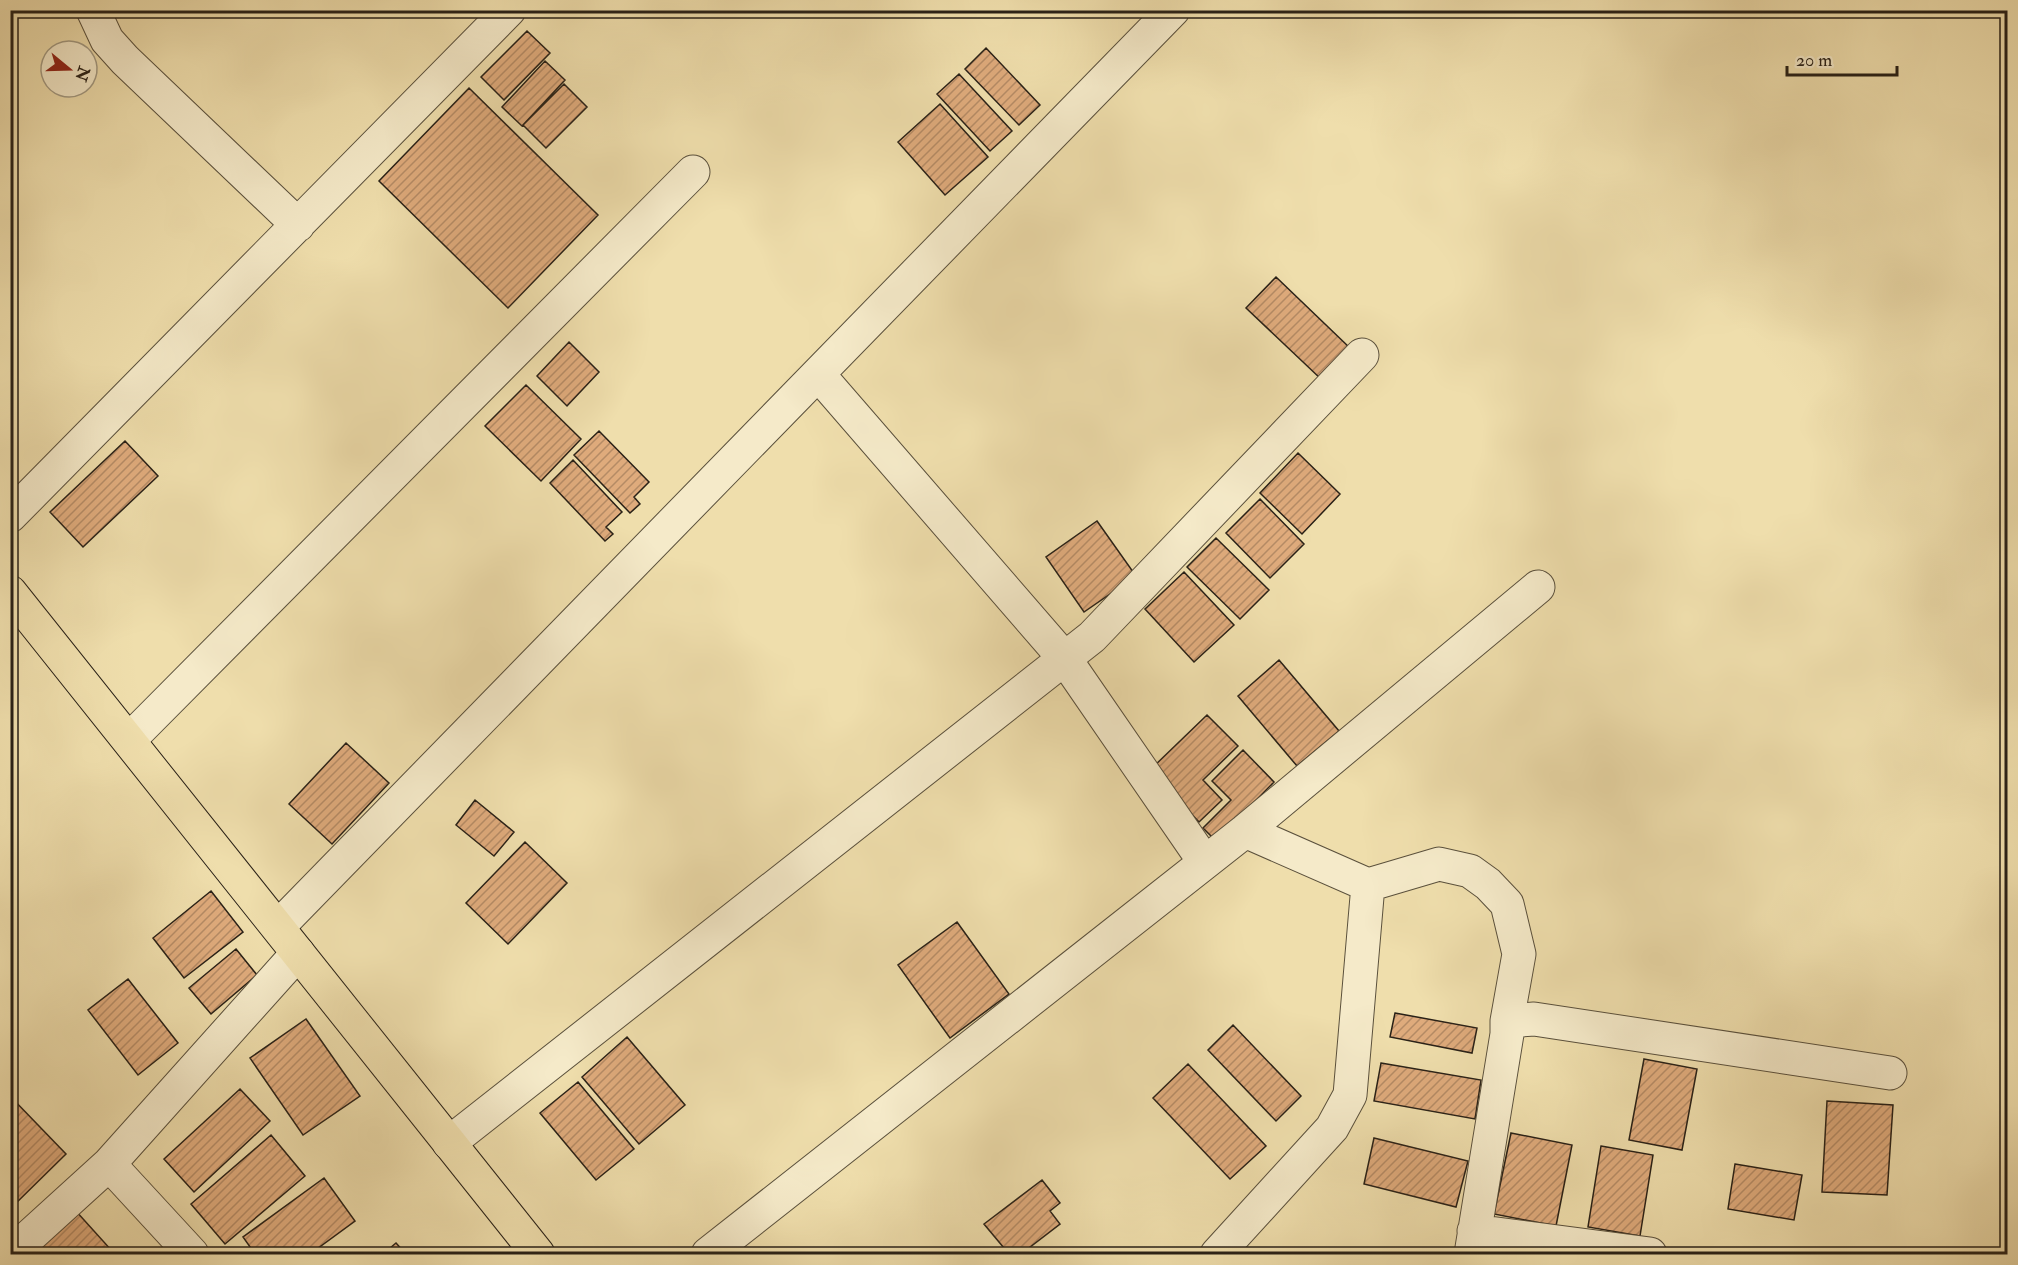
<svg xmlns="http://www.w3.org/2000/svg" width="2018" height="1265" font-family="'IM FELL Double Pica',serif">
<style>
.building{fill:url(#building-hatch);stroke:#292117;stroke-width:1.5}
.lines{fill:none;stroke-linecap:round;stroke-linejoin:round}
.minor-casing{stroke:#5a503c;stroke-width:35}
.major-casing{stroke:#292117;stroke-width:35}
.minor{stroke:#f5eac9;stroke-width:33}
.major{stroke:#efdeac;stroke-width:33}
</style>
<defs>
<pattern id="building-hatch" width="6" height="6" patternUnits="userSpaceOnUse" patternTransform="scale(1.5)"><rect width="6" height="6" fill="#dfab7c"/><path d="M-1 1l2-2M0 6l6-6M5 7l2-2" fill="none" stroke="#b58b65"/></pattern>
</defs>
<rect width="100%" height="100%" fill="#efdeac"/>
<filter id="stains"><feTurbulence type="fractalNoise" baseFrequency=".00333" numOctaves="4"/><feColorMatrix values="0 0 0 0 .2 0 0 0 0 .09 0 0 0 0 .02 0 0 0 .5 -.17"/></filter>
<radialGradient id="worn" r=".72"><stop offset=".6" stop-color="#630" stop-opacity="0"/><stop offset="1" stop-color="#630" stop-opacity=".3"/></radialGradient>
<path class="building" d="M527 31 550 53 504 100 481 77Z
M986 48 1040 105 1019 125 965 69Z
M545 61 565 80 522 126 502 107Z
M959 74 1012 131 990 151 937 94Z
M564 84 587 107 546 148 523 125Z
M469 88 598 215 508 308 379 181Z
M940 104 988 157 945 195 898 142Z
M1276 277 1351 349 1322 380 1246 308Z
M569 342 599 372 567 406 537 376Z
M526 385 581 439 541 481 485 426Z
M599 431 649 482 634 497 640 504 630 513 574 455Z
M125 441 158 476 83 547 50 512Z
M1298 453 1340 494 1302 534 1260 493Z
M573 460 622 512 606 527 613 534 605 541 550 483Z
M1260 499 1304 544 1270 578 1226 533Z
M1097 521 1136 576 1084 612 1046 557Z
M1216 538 1269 590 1240 619 1187 567Z
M1184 572 1234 625 1194 662 1145 609Z
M1279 660 1339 731 1297 766 1238 696Z
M1207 715 1238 746 1203 780 1222 800 1199 822 1150 770Z
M346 743 389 783 332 844 289 804Z
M1243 750 1274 782 1216 841 1203 828 1231 800 1212 781Z
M475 800 514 832 494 856 456 825Z
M525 842 567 883 508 944 466 903Z
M211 891 243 932 184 978 153 938Z
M957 922 1009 994 950 1038 898 965Z
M236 949 257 975 211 1014 189 988Z
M128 979 178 1043 138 1075 88 1010Z
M1395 1013 1477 1028 1472 1053 1390 1037Z
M306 1019 360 1096 303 1135 250 1058Z
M1233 1025 1301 1096 1276 1121 1208 1050Z
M627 1037 685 1105 639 1144 582 1077Z
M1644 1059 1697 1069 1682 1150 1629 1140Z
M1381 1063 1481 1080 1475 1119 1374 1101Z
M1188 1064 1266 1146 1230 1179 1153 1098Z
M578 1082 634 1149 596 1180 540 1113Z
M240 1089 270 1121 194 1192 164 1159Z
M10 1096 66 1154 10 1209Z
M1827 1101 1893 1105 1887 1195 1822 1192Z
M1511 1133 1572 1145 1556 1226 1494 1214Z
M271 1135 305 1176 225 1244 191 1204Z
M1374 1138 1468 1161 1456 1207 1364 1184Z
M1601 1146 1653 1155 1640 1236 1588 1227Z
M1735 1164 1802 1175 1794 1220 1728 1209Z
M324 1178 355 1221 310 1254H255L243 1237Z
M1042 1180 1060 1203 1050 1211 1060 1224 1021 1254H1009L984 1224Z
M75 1210 113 1252 110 1254H28Z
M396 1243 406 1254H383Z"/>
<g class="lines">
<defs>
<path id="minor" d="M93 10 107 40 125 60 298 225
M818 374 1065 659 1204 861
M10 516 509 10
M129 740 693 172
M1245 831 1368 885 1439 864 1470 871 1488 884 1507 904 1519 954 1507 1021
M278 927 1173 10
M449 1143 1092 637 1362 355
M109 1164 192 1254
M1474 1231 1650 1254
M10 1254 109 1164 298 953
M708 1254 1245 831 1538 587
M1217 1254 1332 1128 1350 1095 1368 885
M1471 1254 1507 1034V1021L1534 1019 1890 1073"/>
<path id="major" d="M10 592 538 1254"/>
</defs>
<use href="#minor" class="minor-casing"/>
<use href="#major" class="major-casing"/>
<use href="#minor" class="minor"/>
<use href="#major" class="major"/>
</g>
<rect width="2018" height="1265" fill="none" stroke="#efdeac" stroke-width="36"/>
<rect x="12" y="12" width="1994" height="1241" fill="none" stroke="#292117" stroke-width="3"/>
<rect x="18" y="18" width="1982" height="1229" fill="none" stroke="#292117" stroke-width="1.5"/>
<g transform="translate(69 69) rotate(109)"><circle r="28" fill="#f5eac9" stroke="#a39a82" stroke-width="1.5"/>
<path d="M0-4.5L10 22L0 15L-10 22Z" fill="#8f2418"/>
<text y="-9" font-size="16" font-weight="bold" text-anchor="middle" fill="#292117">N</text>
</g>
<path d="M1787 66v9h110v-9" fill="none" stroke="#292117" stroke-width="3"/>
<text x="1796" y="66" font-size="18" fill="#292117" stroke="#f5eac9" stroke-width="4.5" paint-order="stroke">20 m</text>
<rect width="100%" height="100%" filter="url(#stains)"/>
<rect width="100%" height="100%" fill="url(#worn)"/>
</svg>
